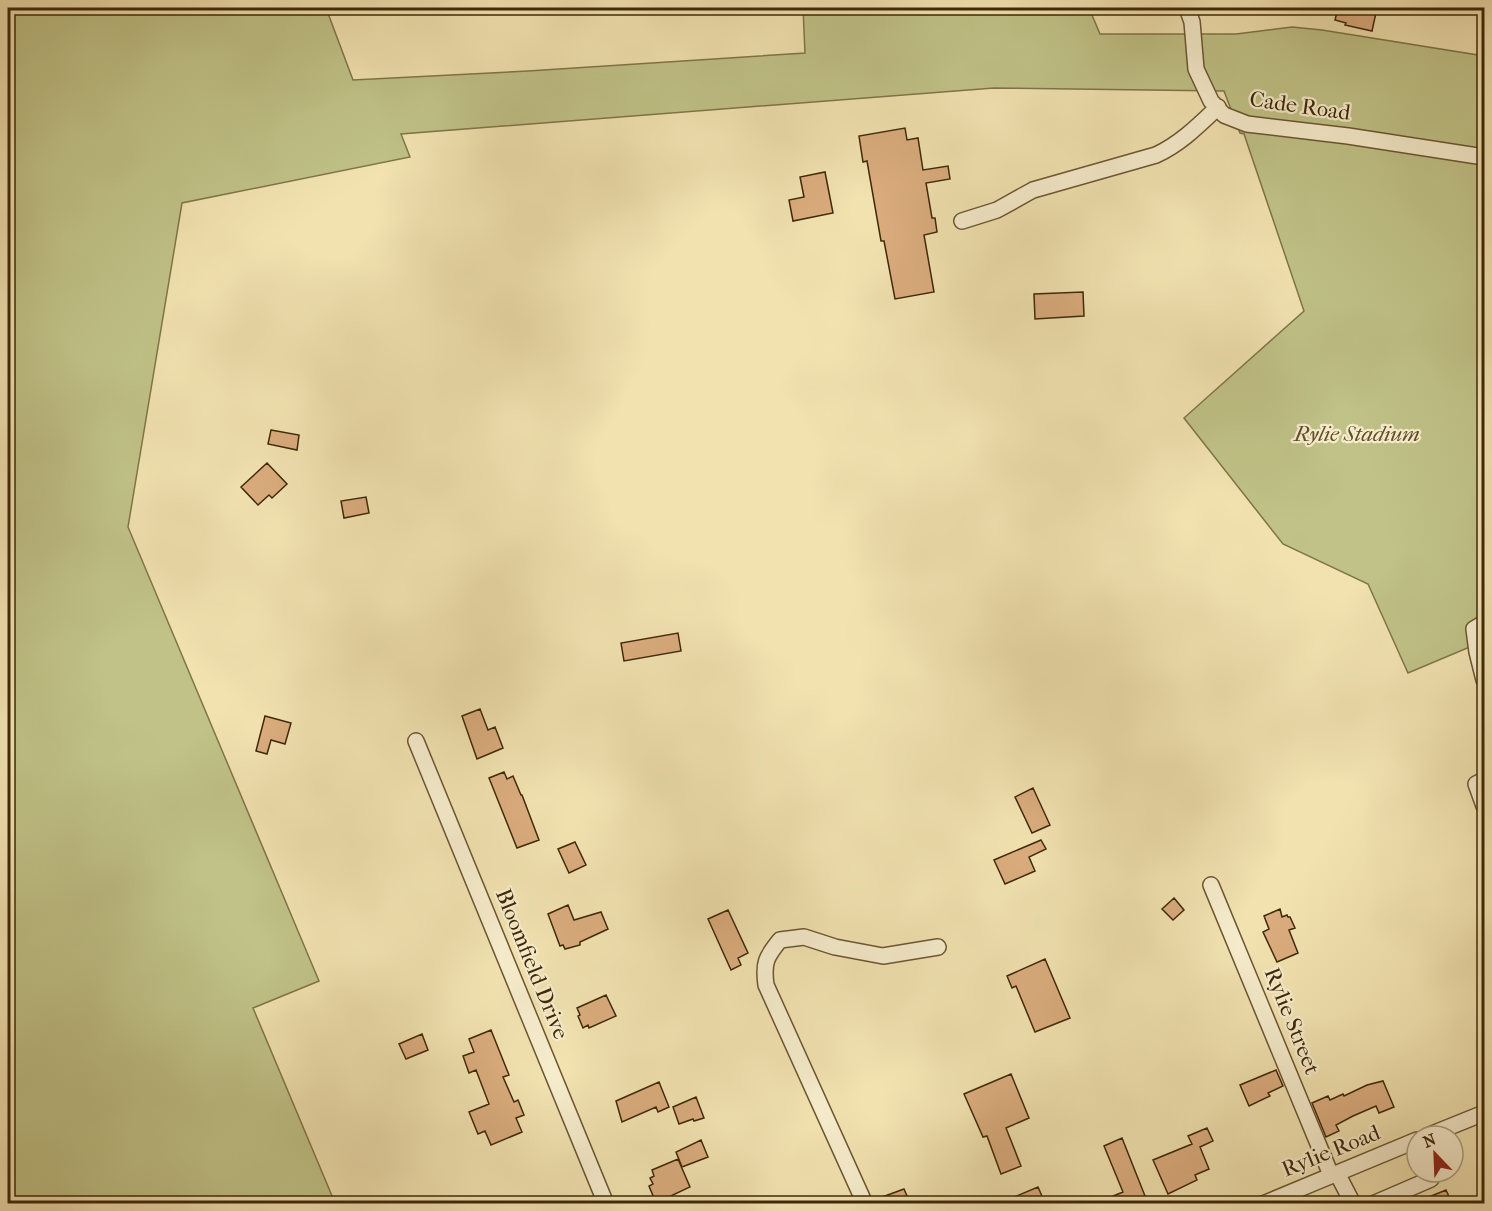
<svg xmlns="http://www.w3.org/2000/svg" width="1492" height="1211" font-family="'IM FELL French Canon',serif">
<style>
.green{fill:#c0c287;stroke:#807548;stroke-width:1.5}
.building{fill:#daac7e;stroke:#3f2808;stroke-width:1.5}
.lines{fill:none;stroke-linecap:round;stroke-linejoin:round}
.minor-casing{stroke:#6c5632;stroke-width:18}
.minor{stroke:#f6eccc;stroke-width:15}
.labels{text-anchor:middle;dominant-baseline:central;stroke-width:4.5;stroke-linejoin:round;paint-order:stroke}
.street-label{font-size:22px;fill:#3f2808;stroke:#f6eccc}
.park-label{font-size:22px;font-style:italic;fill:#5f4e28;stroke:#f6eccc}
</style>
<rect width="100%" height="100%" fill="#f1e2b0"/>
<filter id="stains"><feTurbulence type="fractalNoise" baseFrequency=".00333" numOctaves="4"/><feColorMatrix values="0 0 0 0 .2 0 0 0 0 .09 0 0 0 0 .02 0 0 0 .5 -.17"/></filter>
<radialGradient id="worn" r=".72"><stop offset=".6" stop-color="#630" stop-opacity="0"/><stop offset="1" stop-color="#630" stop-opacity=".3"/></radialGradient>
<path class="green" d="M8 8H326L353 80 528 71 805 53 803 8H1089L1100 34H1236L1292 27 1322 30 1484 56V641L1408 673 1368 584 1283 544 1184 418 1304 311 1244 134 1240 133 1224 91 994 88 401 134 410 157 182 203 128 527 319 981 253 1008 335 1203H8Z"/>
<path class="building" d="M1338 8H1377L1372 31 1345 25 1346 23 1335 20Z
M905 128 907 140 918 138 923 170 948 166 950 179 926 183 932 218H935L937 232 924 235 934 292 895 299 884 241H881L867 161 863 162 859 136Z
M825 172 833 213 793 221 789 200 804 197 800 177Z
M1083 292 1084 316 1035 319 1034 294Z
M271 430 299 435 297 450 268 444Z
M267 463 287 484 272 498 269 495 258 505 241 487Z
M366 497 369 513 344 518 341 501Z
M678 633 681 651 624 661 621 643Z
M480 709 488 730 495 727 503 748 477 759 462 716Z
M265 716 291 723 285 744 271 740 267 754 256 751Z
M504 772 507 779 513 776 521 795H522L539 840 517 848 489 778Z
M1033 788 1050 825 1032 833 1015 797Z
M1041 840 1046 849 1029 857 1035 871 1005 884 994 860Z
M575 842 586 865 569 873 558 849Z
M1174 898 1184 910 1173 920 1162 909Z
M568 905 574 920 601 912 608 929 580 942V945L565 949 563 945 560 946 548 914Z
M1280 909 1282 917 1287 915 1288 917H1290L1295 928 1289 930 1298 953 1277 962 1263 932 1269 929 1264 916Z
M728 910 748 953 738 958 741 965 731 970 708 919Z
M1045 959 1070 1018 1035 1032 1016 986 1012 988 1007 976Z
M606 995 616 1016 589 1028 588 1025 583 1028 578 1016 580 1015 577 1008Z
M491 1030 509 1075 503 1077 514 1102 518 1100 524 1115 516 1118 522 1132 491 1145 485 1131 478 1134 469 1112 489 1104 476 1070 469 1073 463 1056 474 1052 469 1039Z
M422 1034 428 1050 406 1059 399 1044Z
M1276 1070 1283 1086 1268 1093 1270 1096 1249 1106 1240 1085Z
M1011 1074 1029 1118 1006 1128 1021 1166 1001 1174 987 1136 983 1137 964 1094Z
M1383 1081 1394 1107 1379 1113 1376 1106 1353 1116 1336 1125 1339 1131 1326 1137 1312 1103 1328 1096 1330 1100 1343 1094 1344 1096 1367 1085Z
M659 1082 669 1107 658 1112 656 1107 622 1122 616 1101Z
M696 1097 704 1118 694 1121 693 1119 679 1124 673 1107Z
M1207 1128 1213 1141 1200 1147 1209 1169 1195 1175 1197 1180 1168 1194 1153 1160 1192 1144 1188 1136Z
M1122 1138 1147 1201 1141 1203H1096L1123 1192 1104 1146Z
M701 1140 708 1157 682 1167 676 1152Z
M678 1159 690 1187 656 1203 649 1186 653 1184 650 1178 654 1176 652 1170Z
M1038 1187 1045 1203H1000Z
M904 1189 910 1203H875L874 1200Z
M1446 1190 1452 1203H1414Z"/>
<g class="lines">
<defs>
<path id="minor" d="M1187 8 1192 22 1196 69 1211 101 1224 115 1247 124 1348 136 1484 157
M962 221 997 210 1033 190 1156 155C1180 144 1198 126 1218 107
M1484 623 1474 629 1477 652 1484 680
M416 741 606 1204
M1484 780 1476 784 1484 806
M1211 885 1331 1175
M1427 1136 1484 1113
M1337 1173 1353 1204
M865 1204 766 985C763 963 766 957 780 940L804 937 835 947 883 956 938 947
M1263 1204 1417 1140
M1373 1204 1431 1179 1434 1172"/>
</defs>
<use href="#minor" class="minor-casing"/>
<use href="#minor" class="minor"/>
</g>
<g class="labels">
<g class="street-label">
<text transform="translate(1300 106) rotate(8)">Cade Road</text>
<text transform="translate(532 964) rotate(68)">Bloomfield Drive</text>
<text transform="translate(1292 1021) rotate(68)">Rylie Street</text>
<text transform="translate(1331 1151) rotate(-22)">Rylie Road</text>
</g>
<g class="park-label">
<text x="1357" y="434">Rylie Stadium</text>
</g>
</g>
<rect width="1492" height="1211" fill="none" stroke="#f1e2b0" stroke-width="30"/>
<rect x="9" y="9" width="1474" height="1193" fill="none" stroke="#3f2808" stroke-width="3"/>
<rect x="15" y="15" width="1462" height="1181" fill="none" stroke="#3f2808" stroke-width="1.5"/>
<g transform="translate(1435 1154) rotate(337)"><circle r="28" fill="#f6eccc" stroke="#ad9e7e" stroke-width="1.5"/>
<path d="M0-4.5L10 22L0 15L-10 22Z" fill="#8f2418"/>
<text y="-9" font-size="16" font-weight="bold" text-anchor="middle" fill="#3f2808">N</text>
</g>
<rect width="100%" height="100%" filter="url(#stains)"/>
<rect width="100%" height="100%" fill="url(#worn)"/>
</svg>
